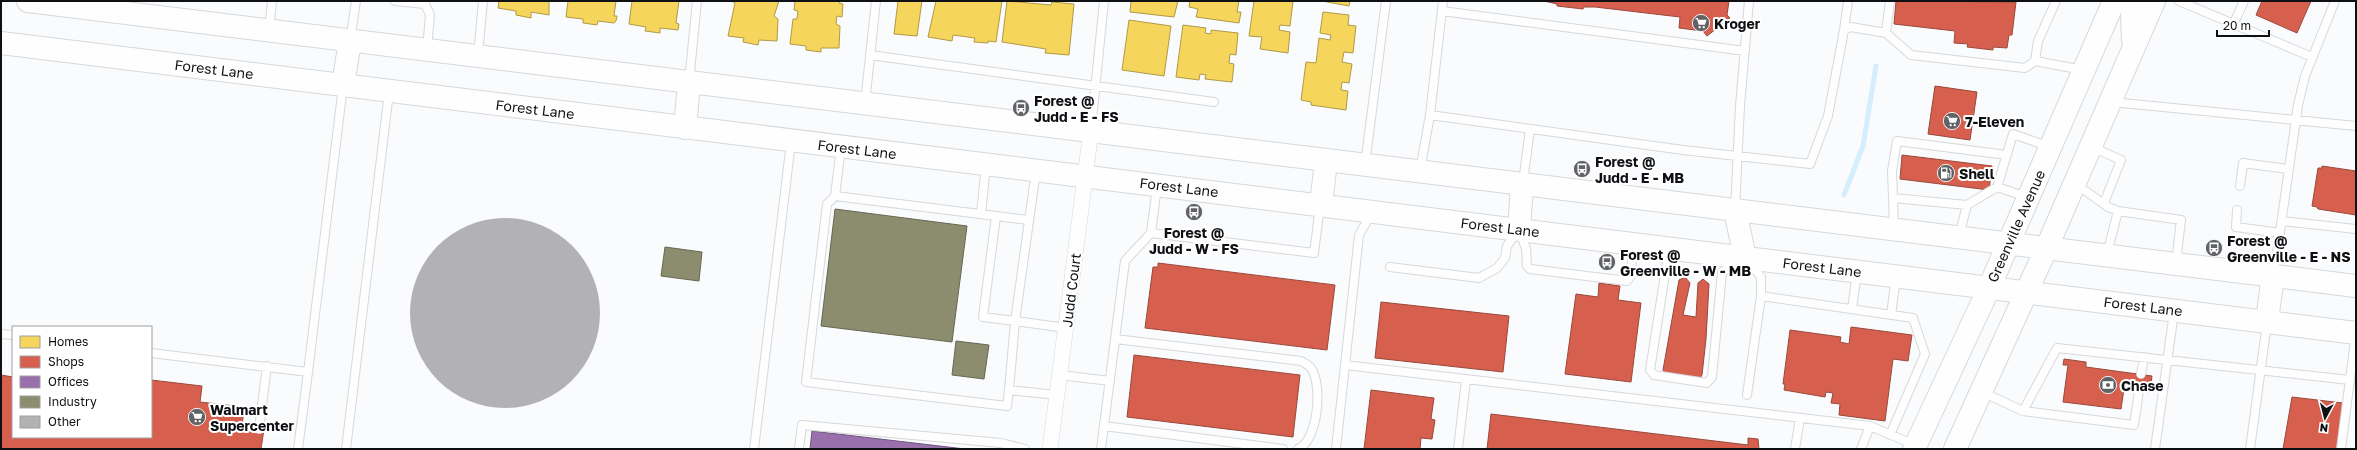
<svg xmlns="http://www.w3.org/2000/svg" width="2357" height="450" font-family="'Golos Text',sans-serif">
<style>
.homes{fill:#f6d55c;stroke:#b09a46}
.shops{fill:#d6604d;stroke:#9a483c}
.offices{fill:#9970ab;stroke:#6f537d}
.industry{fill:#8c8c6e;stroke:#666753}
.lines{fill:none;stroke-linecap:round;stroke-linejoin:round}
.stream{stroke:#d4eefe;stroke-width:5}
.building{fill:#b2b1b3}
.lane-casing{stroke:#d6d8da;stroke-width:10}
.street-casing{stroke:#d6d8da;stroke-width:16}
.secondary-casing{stroke:#d6d8da;stroke-width:24}
.lane{stroke:#fefeff;stroke-width:8}
.street{stroke:#fefeff;stroke-width:15}
.secondary{stroke:#fefeff;stroke-width:22}
.labels{text-anchor:middle;dominant-baseline:central;stroke-width:4;stroke-linejoin:round;paint-order:stroke}
.poi-label{font-size:14px;font-weight:bold;fill:#0e1013;stroke:#fff;text-anchor:start}
.street-label{font-size:14px;fill:#0e1013;stroke:#fff}
</style>
<rect width="100%" height="100%" fill="#f9fbfd"/>
<path class="homes" d="M499 1H549V15L531 12V18L516 15V11L498 8Z
M568 1H616L614 16H617L616 21 614 23 598 21 597 25 583 23V19L566 17Z
M632 1H679L676 23 679 24 678 30 660 28V33L645 31 646 27 629 24Z
M731 1H779L774 16 778 19 777 41 759 40 758 45 743 42 744 38 728 36 735 3Z
M795 1H840L839 3 843 4 842 17 837 16 836 24 840 26 839 48H821V52L806 50V46L790 44 793 19H797L798 11 794 10Z
M898 1H922L917 36 894 34Z
M936 1H1002L996 42 988 41V43L974 42 975 38 953 35 952 41 928 37Z
M1007 1 1051 5 1052 2 1074 4 1069 55 1045 53 1046 49 1002 42Z
M1131 1H1178L1174 17 1130 12Z
M1190 1H1239L1237 12H1241L1239 23 1196 17 1198 9 1189 7Z
M1254 1H1293L1290 26 1280 25 1279 30 1290 32 1288 53 1260 49 1262 37 1249 36Z
M1322 1H1350L1349 6Z
M1323 12 1349 15 1348 25 1356 26 1353 53 1344 52 1342 62 1352 64 1349 83 1342 82 1341 90 1348 91 1346 110 1311 105V102L1301 100 1306 62 1316 63 1319 38 1330 40 1331 35 1320 33Z
M1129 20 1171 26 1164 76 1122 70Z
M1183 25 1206 28 1205 33 1211 34V30L1238 33 1236 55 1230 54 1229 63 1234 64 1232 82 1205 79 1206 75 1200 74 1199 80 1176 77Z"/>
<path class="shops" d="M1544 1H1729L1727 15 1730 18 1707 36 1703 31 1679 28 1680 17 1595 7H1584L1583 9 1557 6V4Z
M1896 1 2016 2 2012 35H2009L2007 48 1993 47V50L1967 47 1968 44 1954 43 1955 31 1894 24Z
M2262 1H2311L2297 33 2256 15Z
M1935 86 1977 92 1970 140 1928 134Z
M1902 155 1992 166 1989 190 1900 179Z
M2322 166 2356 171V215L2318 209 2317 207 2312 206 2318 168H2322Z
M1158 263 1335 285 1327 350 1145 328 1153 267H1158Z
M1685 277 1690 283 1683 315 1696 317 1698 283 1703 279 1709 284 1706 339 1702 375 1700 378 1665 373 1663 370 1679 280Z
M1599 283 1620 286 1618 300 1641 303 1631 382 1565 374 1576 294 1598 297Z
M1381 302 1509 316 1503 372 1375 358Z
M1851 327 1912 335 1908 361 1893 359 1885 421 1839 415 1840 404 1831 403 1833 393 1826 392 1825 397 1784 390 1785 384H1783L1790 330 1841 337 1840 342 1849 344Z
M1134 355 1300 375 1293 437 1127 417Z
M2064 359 2086 362V367L2152 376 2150 392 2124 389 2121 409 2063 402 2068 365H2063Z
M1 375 13 377V437H151V380L202 386 200 402 244 407 242 427 264 429 261 449H1Z
M1371 390 1434 398 1431 419 1435 420 1432 439 1421 438 1420 449H1364Z
M2292 397 2343 403 2337 449H2283Z
M1491 414 1748 445V438L1758 439 1759 449H1487Z"/>
<path class="offices" d="M812 431 965 449H810Z"/>
<path class="industry" d="M835 209 967 226 952 342 821 326Z
M665 247 702 252 699 281 661 276Z
M956 341 989 345 984 379 952 375Z"/>
<g class="lines">
<path class="stream" d="M1844 195 1863 146 1876 66"/>
</g>
<path class="building" d="M410 313a95 95 0 1 1 190 0a95 95 0 1 1-190 0Z"/>
<g class="lines">
<defs>
<path id="lane" d="M395 1 425 4 430 15 427 49
M1443 1 1430 115 1683 150 1810 164 1828 116 1844 30 1851 27 1886 33 1911 55 2025 68 2035 61 2083 70
M2179 1 2312 57
M1442 11 1745 51
M2233 25 2244 1
M269 30 272 1
M1844 30 1848 1
M1886 33 1890 1
M350 41 356 1
M478 55 483 1
M870 55 1214 102
M2035 61 2038 41 2056 1
M689 82 697 1
M2112 102 2356 126
M865 103 876 1
M1091 130 1104 1
M841 147 835 196 996 216 983 317 1015 321 1009 390
M2092 147 2121 160 2104 203
M1365 165 1386 1
M1036 171 1015 321 1066 328
M1420 171 1430 115
M1523 182 1530 129
M2076 184 2108 207 2118 211 2181 220 2176 263
M2240 186 2243 163 2288 169
M1157 187 1151 233 1314 253 1320 206
M835 196 827 204 806 382 1007 406 1009 390 1057 395
M2027 197 1997 187 2013 134 2050 147
M1893 198 1892 171 1897 141 2007 155
M1735 210 1740 106 1749 1
M2237 210 2236 227 2280 233
M981 214 986 165
M996 216 1029 220
M2282 221 2356 229
M1894 229 1893 198 1967 205
M1519 231 1526 248 1527 266 1530 269 1627 281 1630 277 1634 244
M1959 236 1967 205 1997 187
M1669 249 1650 370 1654 375 1707 383 1712 377 1722 272 1738 262
M2107 254 2118 211
M1749 262 1761 277V296
M1390 267 1479 278 1497 268 1505 258 1507 246 1517 232
M2274 274 2298 105 2305 76 2335 1
M1852 309 1857 272
M1891 315 1896 277
M1 334 13 335
M1115 339 1301 361C1304 363 1309 365 1311 368 1323 385 1318 441 1298 449
M151 353 308 372 343 86
M1345 365 1870 426
M2141 374 2144 357
M1060 375 1110 381
M1982 392 2023 411 2057 348 2350 380
M1747 395 1761 296 1913 318 1925 354 1890 435
M2023 411 2134 425 2139 391
M1104 426 1283 449
M259 429 267 366
M298 449 308 372
M346 449 389 92
M754 449 791 142
M799 449 802 425 1001 443 1025 449
M1101 449 1125 261 1151 233
M1336 449 1359 235 1371 214
M1458 449 1466 380
M1795 449 1800 418
M1861 449 1870 426 1915 445
M2155 449 2174 312
M2250 449 2267 323
M2341 449 2356 333"/>
<path id="street" d="M1050 449 1091 131"/>
<path id="secondary" d="M28 1 2356 286
M2133 40 2132 15 2136 1
M1 43 2356 333
M343 85 350 41
M685 128 689 82
M1321 205 1326 161
M1735 211 1745 257
M1519 230 1522 185
M2267 321 2273 275
M1914 449 1989 288 2114 1
M1955 449 2047 247 2154 1"/>
</defs>
<use href="#lane" class="lane-casing"/>
<use href="#street" class="street-casing"/>
<use href="#secondary" class="secondary-casing"/>
<use href="#lane" class="lane"/>
<use href="#street" class="street"/>
<use href="#secondary" class="secondary"/>
</g>
<defs>
<symbol id="supermarket-disc" viewBox="-11 -11 22 22"><circle r="9.5" fill="#606265" stroke="#fff"/><path d="M-6-5.5h2.5l.6 2H6L4.5 2H-2.5L-4.4-4H-6ZM-1.5 3.2a1.3 1.3 0 1 0 .1 0ZM3 3.2a1.3 1.3 0 1 0 .1 0Z" fill="#fff"/></symbol>
<symbol id="bus-disc" viewBox="-11 -11 22 22"><circle r="9.5" fill="#606265" stroke="#fff"/><path d="M-5-6H5V4H4V6H2V4H-2V6H-4V4H-5ZM-3.5-4V0h7V-4ZM-3.5 1.2v1.5H-2V1.2ZM2 1.2v1.5H3.5V1.2Z" fill="#fff"/></symbol>
<symbol id="fuel-disc" viewBox="-11 -11 22 22"><circle r="9.5" fill="#606265" stroke="#fff"/><path d="M-5.5-6h7V0h2V4h1.3V-2.5L3-4.5l.8-.8L6-3V5H2.5V1h-1V6h-7ZM-4.2-4.7v3.2H.2V-4.7Z" fill="#fff"/></symbol>
<symbol id="bank-disc" viewBox="-11 -11 22 22"><circle r="9.5" fill="#606265" stroke="#fff"/><path d="M-6-4H6V4H-6ZM0-2.3a2.3 2.3 0 1 0 0 4.6a2.3 2.3 0 1 0 0-4.6Z" fill="#fff"/></symbol>
</defs>
<g fill-rule="evenodd">
<use href="#supermarket-disc" x="1691" y="13" width="20" height="20"/>
<use href="#bus-disc" x="1011" y="98" width="20" height="20"/>
<use href="#supermarket-disc" x="1942" y="111" width="20" height="20"/>
<use href="#bus-disc" x="1572" y="159" width="20" height="20"/>
<use href="#fuel-disc" x="1936" y="163" width="20" height="20"/>
<use href="#bus-disc" x="1184" y="202" width="20" height="20"/>
<use href="#bus-disc" x="2204" y="238" width="20" height="20"/>
<use href="#bus-disc" x="1597" y="252" width="20" height="20"/>
<use href="#bank-disc" x="2098" y="375" width="20" height="20"/>
<use href="#supermarket-disc" x="187" y="407" width="20" height="20"/>
</g>
<g class="labels">
<g class="poi-label">
<text x="1714" y="23">Kroger</text>
<text x="1034" y="100">Forest @<tspan x="1034" dy="16">Judd - E - FS</tspan></text>
<text x="1965" y="121">7-Eleven</text>
<text x="1595" y="161">Forest @<tspan x="1595" dy="16">Judd - E - MB</tspan></text>
<text x="1959" y="173">Shell</text>
<text x="1194" y="232" text-anchor="middle">Forest @<tspan x="1194" dy="16">Judd - W - FS</tspan></text>
<text x="2227" y="240">Forest @<tspan x="2227" dy="16">Greenville - E - NS</tspan></text>
<text x="1620" y="254">Forest @<tspan x="1620" dy="16">Greenville - W - MB</tspan></text>
<text x="2121" y="385">Chase</text>
<text x="210" y="409">Walmart<tspan x="210" dy="16">Supercenter</tspan></text>
</g>
<g class="street-label">
<text transform="translate(214 69) rotate(7)">Forest Lane</text>
<text transform="translate(535 109) rotate(7)">Forest Lane</text>
<text transform="translate(857 149) rotate(7)">Forest Lane</text>
<text transform="translate(1179 187) rotate(7)">Forest Lane</text>
<text transform="translate(2016 226) rotate(-66)">Greenville Avenue</text>
<text transform="translate(1500 227) rotate(7)">Forest Lane</text>
<text transform="translate(1822 267) rotate(7)">Forest Lane</text>
<text transform="translate(1071 290) rotate(-83)">Judd Court</text>
<text transform="translate(2143 306) rotate(7)">Forest Lane</text>
</g>
</g>
<rect width="2357" height="450" fill="none" stroke="#0e1013" stroke-width="4"/>
<rect x="12" y="326" width="140" height="112" fill="#ffffff" stroke="#9f9fa1"/>
<rect x="20" y="336" width="20" height="12" fill="#f6d55c" stroke="#9f9fa1"/>
<text x="48" y="346" font-size="12" fill="#0e1013">Homes</text>
<rect x="20" y="356" width="20" height="12" fill="#d6604d" stroke="#9f9fa1"/>
<text x="48" y="366" font-size="12" fill="#0e1013">Shops</text>
<rect x="20" y="376" width="20" height="12" fill="#9970ab" stroke="#9f9fa1"/>
<text x="48" y="386" font-size="12" fill="#0e1013">Offices</text>
<rect x="20" y="396" width="20" height="12" fill="#8c8c6e" stroke="#9f9fa1"/>
<text x="48" y="406" font-size="12" fill="#0e1013">Industry</text>
<rect x="20" y="416" width="20" height="12" fill="#b2b1b3" stroke="#9f9fa1"/>
<text x="48" y="426" font-size="12" fill="#0e1013">Other</text>
<g transform="translate(2325 418) rotate(187)" stroke="#ffffff" stroke-width="3" paint-order="stroke">
<path d="M0-3L7 15L0 10L-7 15Z" fill="#0e1013"/>
<text y="-6" font-size="11" font-weight="bold" text-anchor="middle" fill="#0e1013">N</text>
</g>
<path d="M2217 30v6h52v-6" fill="none" stroke="#0e1013" stroke-width="2"/>
<text x="2223" y="30" font-size="12" fill="#0e1013" stroke="#ffffff" stroke-width="3" paint-order="stroke">20 m</text>
</svg>
